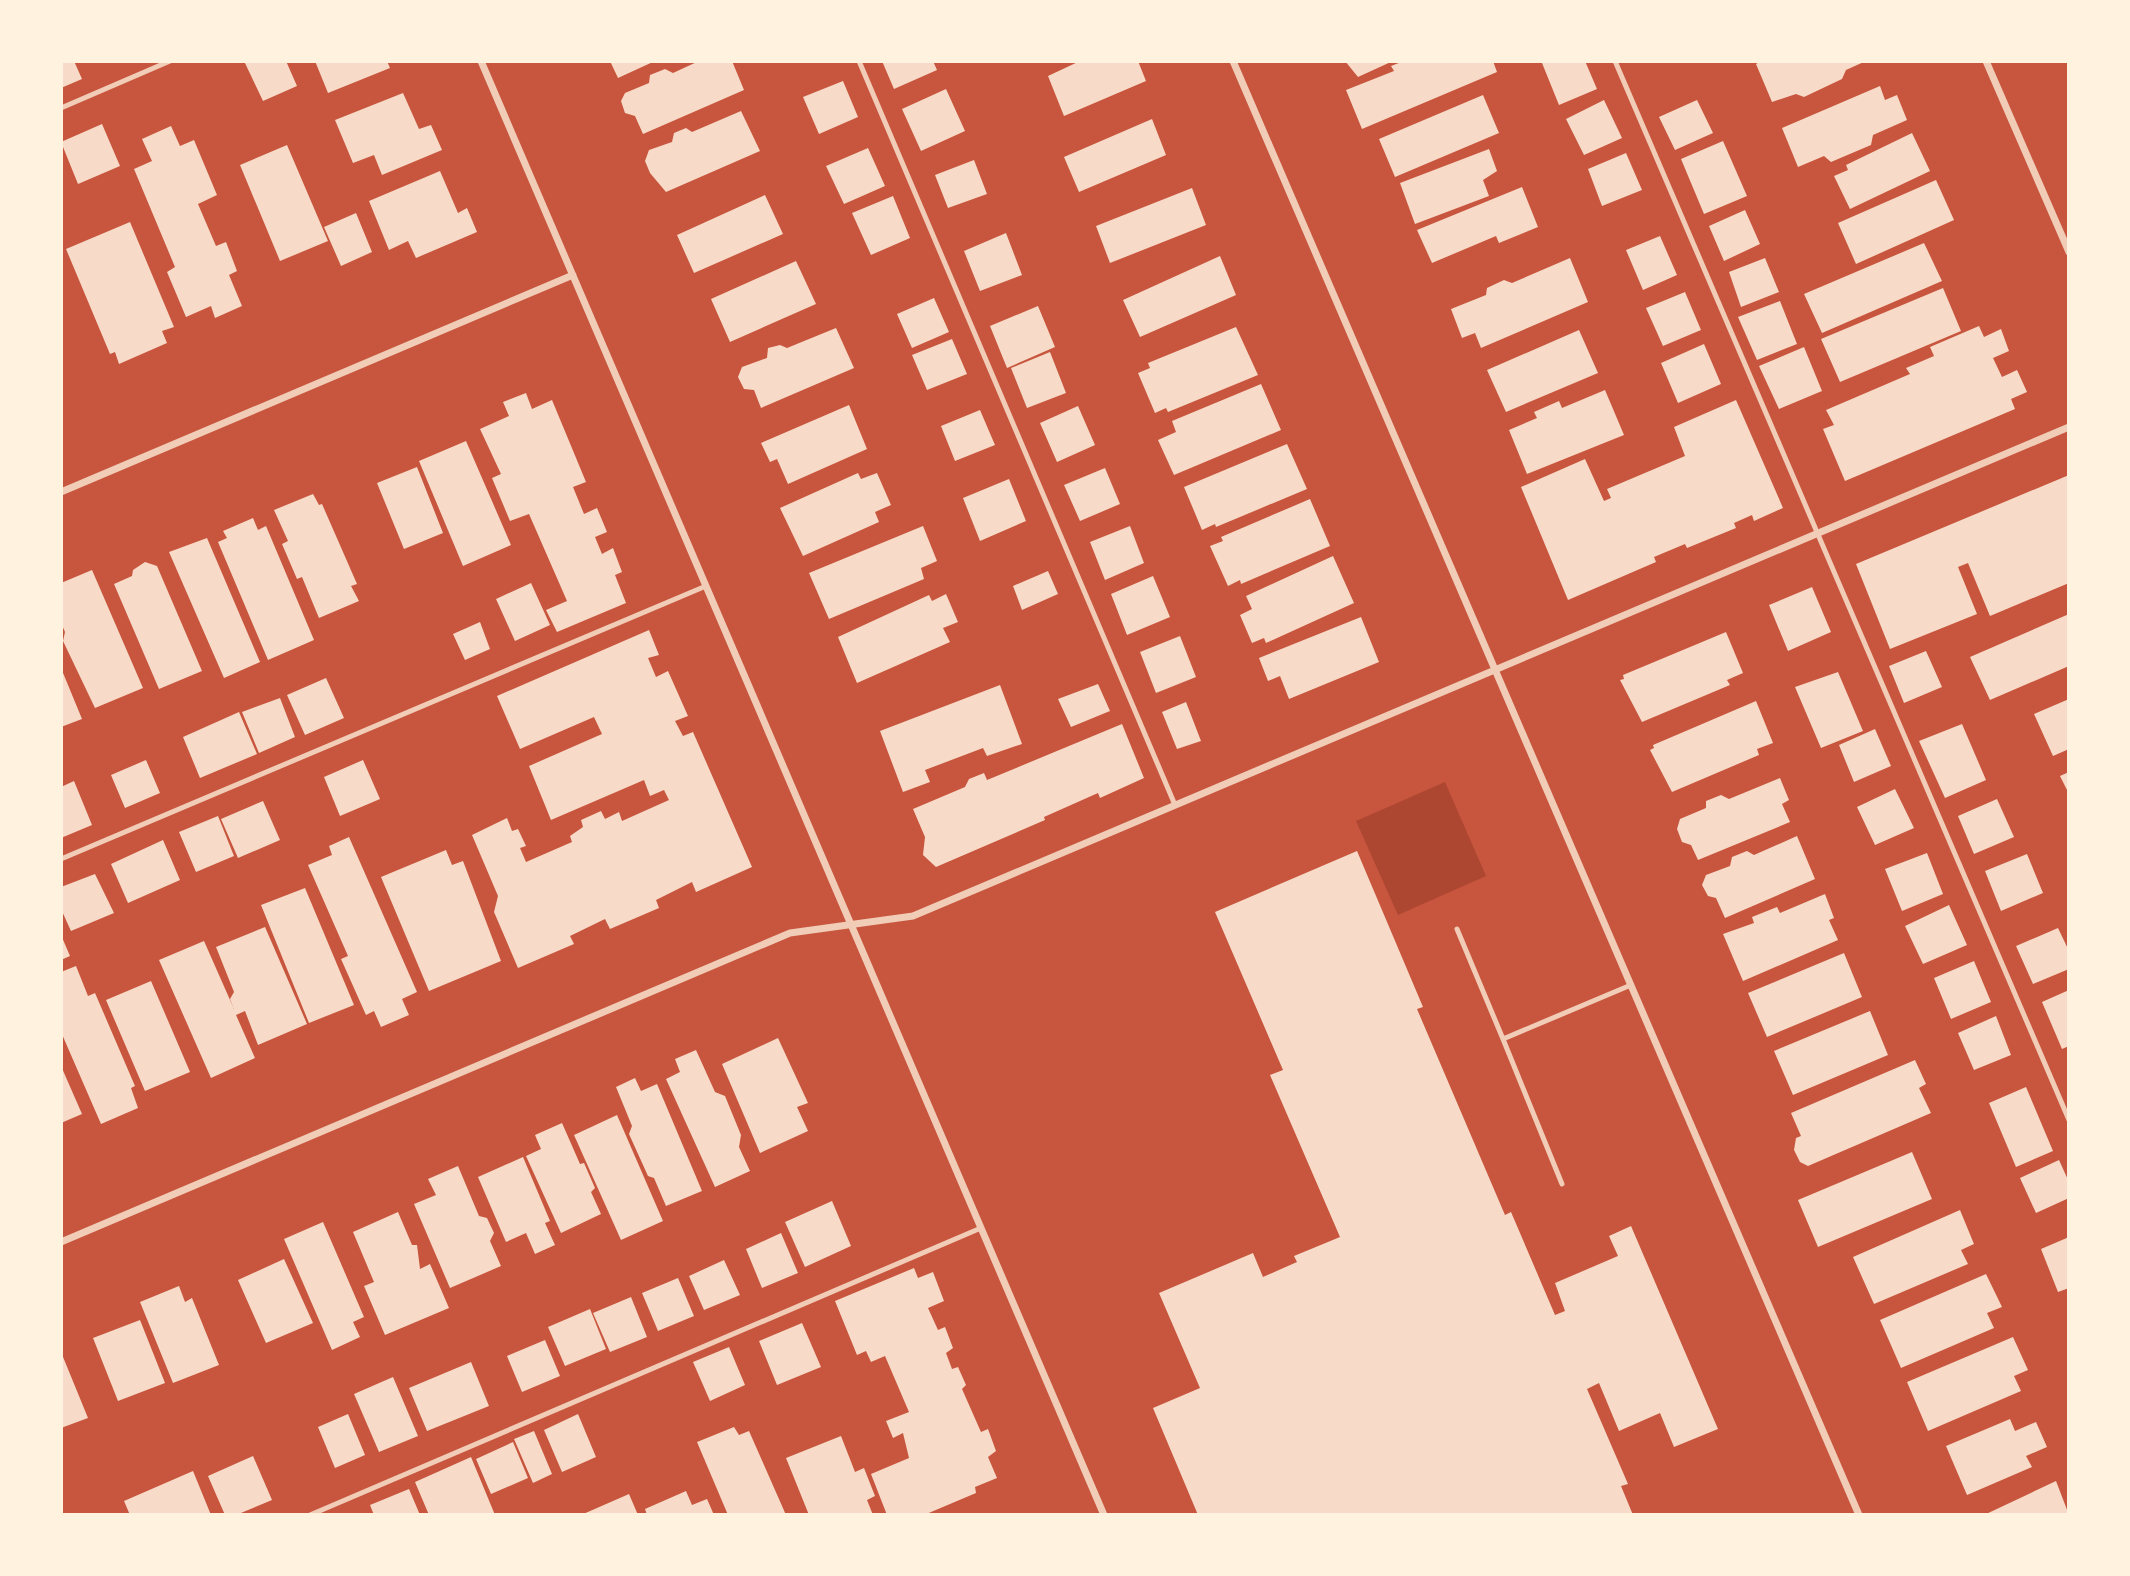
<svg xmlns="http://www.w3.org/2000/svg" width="2130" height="1576" font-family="Karla,sans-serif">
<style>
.green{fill:#ae4732}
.building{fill:#f7dbc8}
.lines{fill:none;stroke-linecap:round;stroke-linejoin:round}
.service{stroke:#f1ccb7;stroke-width:5}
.minor{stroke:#f1ccb7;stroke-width:7}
</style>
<rect width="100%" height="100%" fill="#c8553d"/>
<path class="green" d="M1445 782 1486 876 1398 915 1356 821Z"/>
<path class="building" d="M61 61H74L82 79 61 88Z
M244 61H286L297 86 263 101Z
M315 61H387L390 68 328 93Z
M610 61H655L618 78Z
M699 61H732L744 90 643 134 635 116 625 113 621 101 625 93 649 83 650 75 665 69 673 73Z
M882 61H933L937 70 894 89Z
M1080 61H1138L1146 81 1064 116 1048 76Z
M1345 61H1393L1358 77Z
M1404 61H1493L1497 72 1362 129 1346 90 1394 71 1391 66Z
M1547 61H1585L1597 89 1559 105 1542 63Z
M1761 61H1866L1846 70 1842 79 1804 97 1796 94 1772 102 1756 64Z
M843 81 858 117 819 134 803 97Z
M1880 86 1885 100 1897 95 1907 120 1873 135 1871 145 1831 162 1824 156 1798 167 1782 128Z
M946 89 965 131 921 151 902 109Z
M403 93 419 129 431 125 442 150 382 175 374 155 353 163 335 120Z
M1483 95 1499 133 1395 177 1379 139Z
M1604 100 1622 138 1584 155 1566 119Z
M1697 100 1713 133 1675 150 1659 117Z
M741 111 760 151 666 192 650 173 645 161 649 150 672 142 674 133 686 128 692 132Z
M1152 119 1166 155 1079 192 1064 157Z
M102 124 120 166 78 184 61 142Z
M171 126 180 146 194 140 217 195 198 204 216 246 226 242 237 271 229 275 242 306 215 318 211 306 186 317 167 272 175 267 134 169 152 161 142 139Z
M1912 133 1930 171 1850 209 1834 176 1848 170 1846 165Z
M1723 141 1747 196 1704 214 1681 159Z
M287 145 328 241 280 261 240 165Z
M868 148 885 186 844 204 826 166Z
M1489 149 1497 171 1483 180 1489 196 1415 224 1400 183Z
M1626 153 1642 190 1602 206 1588 169Z
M974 160 987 194 948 208 935 175Z
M440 171 458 213 467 208 477 232 416 258 408 241 389 250 369 201Z
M1936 180 1954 220 1856 264 1838 223Z
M1522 187 1538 227 1499 243 1496 236 1432 263 1417 230Z
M1192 188 1206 225 1110 263 1096 226Z
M765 195 783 234 694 273 677 235Z
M893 196 910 238 871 255 852 213Z
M1745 210 1760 244 1724 261 1709 226Z
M356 213 372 252 341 266 324 227Z
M130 222 174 327 162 331 167 343 119 364 115 352 110 354 66 249Z
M1006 233 1022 275 980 291 964 251Z
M1660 236 1677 275 1643 290 1626 250Z
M1924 243 1942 281 1822 333 1804 294Z
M1220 256 1236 295 1140 337 1123 300Z
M1570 258 1588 302 1481 348 1475 333 1462 338 1451 309 1486 295 1487 288 1504 280 1512 283Z
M1765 258 1779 292 1741 307 1729 272Z
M796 261 816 304 730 342 711 299Z
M1943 288 1961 331 1840 382 1821 339Z
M1685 292 1701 330 1663 346 1646 308Z
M934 298 949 332 912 348 897 314Z
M1780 301 1797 344 1757 360 1738 317Z
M1038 306 1055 347 1007 368 990 326Z
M1979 326 1984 337 2001 329 2009 351 1993 358 2002 377 2017 370 2027 392 2011 399 2015 409 1845 481 1823 429 1834 425 1826 410 1910 374 1906 368 1934 356 1930 347Z
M1236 327 1258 375 1168 412 1166 408 1155 413 1138 373 1150 368 1148 363Z
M836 328 854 368 761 408 754 390 744 389 738 377 742 367 767 358 768 348 780 345 787 348Z
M1579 330 1598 373 1506 412 1487 370Z
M952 339 967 374 927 390 912 355Z
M1704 344 1721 384 1678 403 1661 363Z
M1804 347 1822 391 1779 409 1759 366Z
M1050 352 1066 393 1027 408 1011 368Z
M1261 384 1281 430 1174 475 1158 440 1176 432 1172 421Z
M1605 390 1624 435 1527 474 1509 430 1537 418 1534 412 1559 401 1562 408Z
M526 393 532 409 552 400 586 482 573 487 584 514 597 508 607 532 595 537 602 554 613 548 622 572 615 575 626 603 557 632 546 610 567 601 529 514 510 521 492 478 501 474 480 429 509 416 503 402Z
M1736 400 1783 508 1754 521 1752 515 1734 523 1736 528 1687 548 1685 544 1654 557 1656 562 1568 600 1521 487 1585 459 1604 501 1611 498 1607 489 1685 456 1674 427Z
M849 405 867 449 788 484 777 459 770 462 761 443Z
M1078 406 1095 445 1057 462 1040 423Z
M980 410 995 445 955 461 941 426Z
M466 441 511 545 463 566 419 461Z
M1287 444 1307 489 1216 527 1215 524 1202 530 1184 487Z
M417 467 443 533 404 549 377 483Z
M1105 468 1120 504 1080 521 1064 485Z
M858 473 861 479 877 473 891 505 875 512 879 522 803 556 780 508Z
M2069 475V583L1990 616 1968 563 1958 567 1977 614 1890 649 1856 564Z
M1009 479 1026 521 980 541 963 498Z
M313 494 319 505 322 504 357 584 351 586 359 601 319 618 302 577 297 579 282 544 288 541 274 510Z
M1310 499 1330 546 1241 584 1240 580 1228 586 1210 546 1223 541 1221 537Z
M253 518 258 530 266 526 314 640 268 660 218 542 227 538 223 531Z
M923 526 937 561 921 568 924 579 829 619 809 573Z
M1130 526 1144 563 1105 580 1090 542Z
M207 538 260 662 224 678 169 552Z
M1333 556 1354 603 1266 643 1264 638 1252 643 1240 615 1252 609 1246 596Z
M145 562 157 566 202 671 159 689 114 584 132 576 133 570Z
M92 570 143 688 95 708 63 641 65 632 61 623V583Z
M1048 571 1058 594 1022 610 1013 586Z
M1153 576 1170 617 1127 635 1111 594Z
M531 583 550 625 515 641 496 599Z
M1812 587 1831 632 1788 651 1769 605Z
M946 594 958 622 943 628 950 642 857 683 838 637 929 595 932 601Z
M2069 614V666L1990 700 1970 657Z
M1361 617 1379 662 1289 699 1280 676 1268 681 1259 658Z
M480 622 490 649 465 660 453 634Z
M649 630 659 655 648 658 656 677 668 671 688 716 675 721 683 736 693 732 752 867 696 892 692 882 656 900 659 908 610 929 605 919 570 936 574 944 518 968 494 912 498 896 472 835 507 818 512 831 518 829 526 846 520 848 526 862 572 842 570 836 583 827 581 820 601 811 605 819 619 812 622 821 669 800 664 790 650 796 644 780 551 820 529 766 602 734 594 717 520 749 497 696Z
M1726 632 1743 673 1727 680 1730 685 1642 722 1620 680 1624 679 1623 675Z
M1180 636 1196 677 1156 693 1140 652Z
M1926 651 1942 687 1904 703 1889 666Z
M61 668 82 719 61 727Z
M1838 672 1863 731 1821 748 1795 687Z
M326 678 344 718 305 735 287 695Z
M1098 684 1110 711 1071 727 1058 699Z
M1000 685 1022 744 987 756 983 748 925 770 930 782 903 792 880 731Z
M280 698 295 737 259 753 242 712Z
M2069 699V749L2053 756 2034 714Z
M1756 701 1773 743 1757 749 1759 755 1672 792 1650 750 1654 748 1653 745Z
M1186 702 1201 741 1177 749 1162 712Z
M239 712 257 754 200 778 183 737Z
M1122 724 1144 778 1100 798 1098 793 1044 817 1045 820 936 867 923 855 925 837 913 809 965 787 969 779 984 773 987 780Z
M1962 724 1986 780 1945 798 1919 741Z
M1875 729 1891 766 1854 782 1839 745Z
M146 760 160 793 125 808 111 775Z
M363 760 380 799 340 816 324 777Z
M2069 772V794L2060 776Z
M1780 778 1789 800 1782 804 1790 822 1698 860 1691 845 1682 842 1677 829 1680 819 1706 808V801L1721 795 1729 799Z
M74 781 92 825 61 838V787Z
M1895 789 1914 828 1875 845 1857 807Z
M1997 799 2014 837 1974 854 1958 816Z
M263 801 280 840 238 858 221 819Z
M218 816 234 856 196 872 179 832Z
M1797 836 1815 879 1725 918 1716 898 1708 896 1702 885 1706 875 1730 866 1732 857 1747 851 1754 855Z
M349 837 417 992 402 999 409 1015 381 1027 374 1011 366 1015 341 959 348 956 308 865 332 855 329 846Z
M163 840 180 880 128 903 111 864Z
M446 850 452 865 463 861 501 961 429 991 381 877Z
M1357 851 1423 1007 1417 1009 1505 1215 1511 1212 1555 1315 1565 1311 1555 1283 1618 1256 1609 1236 1631 1226 1718 1429 1674 1447 1660 1413 1619 1431 1599 1383 1587 1389 1628 1484 1621 1486 1633 1515H1198L1153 1408 1200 1388 1159 1293 1253 1253 1263 1277 1297 1262 1294 1256 1340 1237 1270 1075 1283 1070 1215 912Z
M1927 853 1943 894 1902 911 1885 869Z
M2027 854 2043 893 2001 911 1985 871Z
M95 874 114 913 71 931 61 909V887Z
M305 888 354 1005 309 1023 261 905Z
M1825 894 1834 918 1829 920 1838 940 1743 981 1723 934 1754 923 1752 917 1777 907 1780 913Z
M1949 905 1967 945 1923 964 1905 926Z
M265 927 307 1024 258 1045 245 1011 236 1015 255 1058 211 1078 159 960 204 941 234 1009 230 999 234 992 216 947Z
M2058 928 2069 951V969L2033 984 2016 946Z
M61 935 70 956 61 960Z
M1844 953 1862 997 1767 1037 1748 993Z
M1974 961 1991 1002 1951 1019 1934 978Z
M76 966 88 996 95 993 135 1086 131 1088 138 1108 101 1124 61 1032V972Z
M151 981 190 1072 145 1091 106 1000Z
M2069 990V1046L2062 1049 2042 1002Z
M1870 1011 1888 1055 1793 1095 1774 1051Z
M1996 1016 2011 1055 1974 1070 1958 1033Z
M778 1038 808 1103 797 1107 808 1131 760 1153 722 1064Z
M696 1050 715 1092 725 1096 741 1135 739 1147 750 1171 715 1187 666 1079 680 1072 675 1059Z
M1915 1060 1926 1084 1919 1088 1931 1113 1808 1166 1800 1162 1794 1150 1796 1138 1801 1136 1791 1113Z
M61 1066 82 1114 61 1123Z
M635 1078 641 1091 657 1084 702 1191 666 1206 654 1178 648 1176 629 1134 632 1126 616 1087Z
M2026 1087 2053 1151 2016 1167 1989 1103Z
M617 1115 663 1221 621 1240 574 1135Z
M562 1123 580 1164 584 1163 595 1188 591 1192 601 1214 561 1233 526 1156 541 1149 535 1135Z
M1912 1152 1932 1199 1818 1247 1798 1200Z
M523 1157 550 1221 545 1223 555 1245 535 1254 526 1233 506 1242 478 1177Z
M2059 1160 2069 1182V1198L2036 1213 2020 1178Z
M458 1166 479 1216 487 1218 494 1233 490 1241 501 1266 450 1288 414 1204 436 1195 428 1179Z
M832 1201 851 1246 805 1267 785 1222Z
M1960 1210 1974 1244 1961 1250 1968 1264 1874 1304 1853 1257Z
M398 1212 412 1245H417L420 1269 430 1264 449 1308 385 1335 364 1286 374 1282 353 1232Z
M323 1222 364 1317 353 1322 360 1337 332 1350 284 1239Z
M781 1233 798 1273 762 1288 746 1249Z
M2069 1237V1288L2058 1292 2041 1249Z
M284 1259 313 1323 266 1343 238 1280Z
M724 1260 740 1295 704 1310 689 1276Z
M914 1268 918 1278 933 1272 944 1301 928 1308 938 1330 945 1327 953 1348 946 1353 952 1369 958 1367 966 1385 962 1389 981 1432 988 1429 996 1451 988 1457 997 1478 975 1487 976 1493 924 1515H887L871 1474 909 1458 903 1433 893 1438 886 1421 909 1412 885 1356 871 1362 866 1351 857 1355 835 1301Z
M1986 1274 2002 1307 1987 1313 1994 1328 1901 1368 1880 1320Z
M678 1278 694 1316 658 1331 642 1293Z
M179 1286 185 1302 192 1298 219 1365 173 1383 140 1302Z
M631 1297 647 1337 610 1352 593 1313Z
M590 1309 606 1349 565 1366 548 1327Z
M140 1320 165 1383 118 1401 93 1338Z
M802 1323 821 1367 777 1385 759 1341Z
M2013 1337 2028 1370 2014 1376 2021 1391 1928 1431 1907 1382Z
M545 1340 560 1376 522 1392 507 1356Z
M729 1347 745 1385 710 1401 693 1362Z
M61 1352 88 1418 61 1428Z
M471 1362 489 1406 427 1431 409 1388Z
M393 1377 418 1436 379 1452 354 1394Z
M348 1414 365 1455 335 1468 318 1427Z
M578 1414 596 1457 562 1472 544 1430Z
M2010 1419 2015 1431 2036 1422 2047 1447 2026 1456 2032 1467 1967 1495 1946 1446Z
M734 1427 739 1435 749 1431 786 1515H728L697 1442Z
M534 1431 552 1474 533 1483 514 1439Z
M841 1436 855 1472 864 1468 875 1496 867 1500 873 1515H809L786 1458Z
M513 1442 528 1478 491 1494 476 1459Z
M253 1456 272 1500 236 1515H225L208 1476Z
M471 1457 495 1515H429L415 1482Z
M193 1471 211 1515H130L124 1501Z
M2056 1481 2069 1515H1984Z
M409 1489 420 1515H374L370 1505Z
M686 1491 692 1505 707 1499 714 1515H647L645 1509Z
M629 1494 638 1515H581Z"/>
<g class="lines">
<path class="service" d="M859 61 1175 805
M1615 61 2069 1120
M61 108 170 61
M61 859 706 586
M1457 929 1503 1039 1631 985
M1503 1039 1562 1184
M310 1515 981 1228"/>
<path class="minor" d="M481 61 1104 1515
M1233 61 1859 1515
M1986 61 2069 252
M61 492 573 275
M61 1242 790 933 913 916 2069 427"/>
</g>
<rect width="2130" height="1576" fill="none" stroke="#fff3e0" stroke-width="126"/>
</svg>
